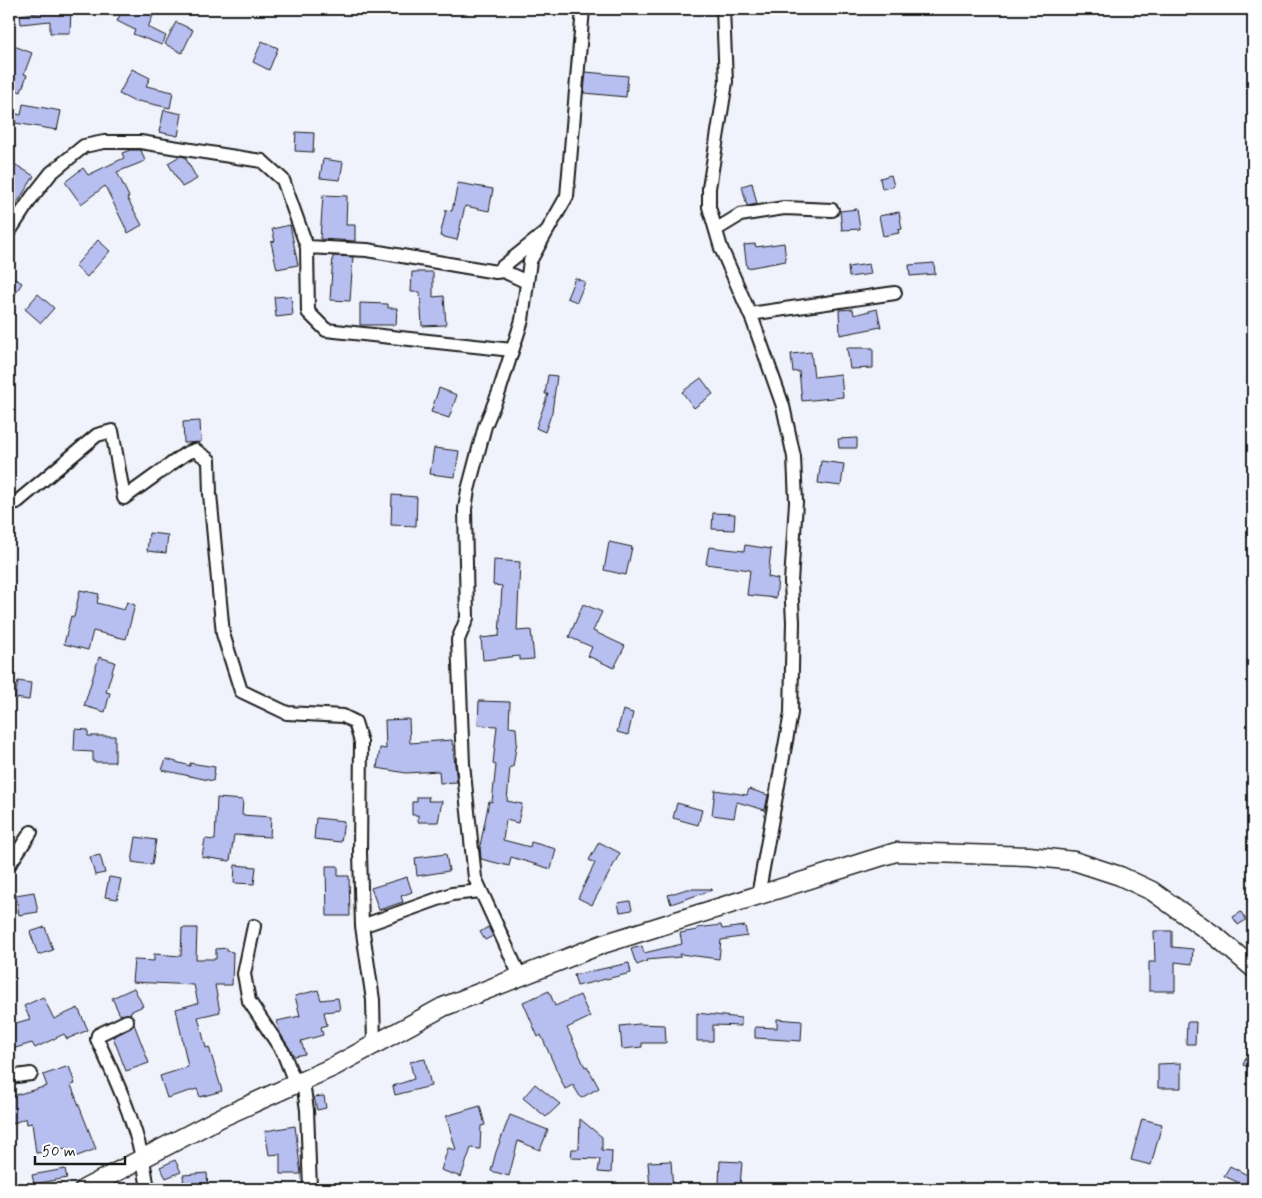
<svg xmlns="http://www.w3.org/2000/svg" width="1262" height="1198" font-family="Mynerve,sans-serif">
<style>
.building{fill:#b6bff0;stroke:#1c1c1c}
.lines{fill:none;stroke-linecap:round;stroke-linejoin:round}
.street-casing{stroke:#1c1c1c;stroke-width:16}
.secondary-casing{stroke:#1c1c1c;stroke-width:21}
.street{stroke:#fff;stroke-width:12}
.secondary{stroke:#fff;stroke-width:18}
</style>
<rect width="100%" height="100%" fill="#f0f2fc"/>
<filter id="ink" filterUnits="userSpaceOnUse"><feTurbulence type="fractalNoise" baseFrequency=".02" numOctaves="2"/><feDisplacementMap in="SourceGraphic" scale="10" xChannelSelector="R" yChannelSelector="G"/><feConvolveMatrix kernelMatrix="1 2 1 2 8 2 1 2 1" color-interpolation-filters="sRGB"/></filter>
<g filter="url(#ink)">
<path class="building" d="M50 9H71L70 33H50V21L21 24 20 15 50 11Z
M123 9H132L142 14 144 11 153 16 148 27 166 36 162 45 133 34 135 30 117 21Z
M176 22 193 30 182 53 165 44Z
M262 41 278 48 269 70 253 62Z
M9 44 32 53 24 74 27 75 21 92 9 87V71L13 60 9 59Z
M132 69 150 78 146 86 173 92 170 108 138 101 137 103 119 94Z
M586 72 628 76 626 97 584 93Z
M23 104 61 111 57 130 9 122V112L21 115Z
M164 110 182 114 178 136 159 132Z
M296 132 314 133 313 152 295 151Z
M130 150H141L145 161 117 172 129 197 127 198 142 225 128 233 105 186 81 204 65 182 83 168 88 175 124 158 122 153Z
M180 156 185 157 197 179 182 187 168 163Z
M323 159 343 162 340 180 320 178Z
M16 165 34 176 9 216V176Z
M891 175 894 186 882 189 880 178Z
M458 183 493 189 489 211 465 206 457 240 440 236 446 210 452 211Z
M752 183 757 204 747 206 742 186Z
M323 195 347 196 346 225H355V241L320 239Z
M857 209 860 229 842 230 840 211Z
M899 212 902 229 898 230 899 233 883 236 879 216Z
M290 225 298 265 277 269 271 242 275 241 272 229Z
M98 240 110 251 87 277 75 266Z
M784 243 786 261 747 268 744 245 755 244 756 247Z
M333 256 353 257 350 301 330 300Z
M934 263 935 274 910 276 909 265Z
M869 264 871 274 849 277 848 267Z
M412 272H433V297L444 296 446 325 422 326 420 292H411Z
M9 275 22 283 9 304Z
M575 278 585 282 577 302 567 298Z
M38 294 54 308 41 323 25 309Z
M291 296 293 315 276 317 274 297Z
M360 303 388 304V308H397L396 325H360Z
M853 309 854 315 877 309 881 327 840 335 839 310Z
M847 348H873V368L850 369Z
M811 352 814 377 841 374 843 397 802 401 799 371 793 372 791 354Z
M548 375 557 376 552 412 545 432 536 428 548 394H545Z
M701 378 713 394 694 408 682 392Z
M439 388 457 395 449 418 431 412Z
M200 421 201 442 184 443 183 422Z
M857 438V448H839L838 439Z
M434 448 459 451 455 477 430 474Z
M821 461 844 464 841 486 818 483Z
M392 495 417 497 416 526 391 525Z
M713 513 735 514 734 530 712 529Z
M149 533 168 535 166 553 147 551Z
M609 542 632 547 626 575 604 570Z
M745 545 771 549 768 577 778 579 776 598 747 595 750 570 706 564 709 547 744 551Z
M494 560 520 562 517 631 531 630 534 659 520 660V656L483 660 481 638 499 636 502 586 493 585Z
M80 590 99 594 97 603 124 610 127 602 135 605 126 639 93 631 88 650 64 644 71 616 74 617Z
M583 604 602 612 593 631 625 646 614 668 588 656 592 647 569 637Z
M99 657 115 662 106 692 110 693 105 712 84 706Z
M18 681 31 683 29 700 15 698Z
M479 701 510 702 509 727 516 728 517 741 513 767H510L507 801 522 804 518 823 506 820 503 840 530 847 531 842 556 849 551 869 511 857 509 866 481 859 480 846 489 801 492 802 496 765 493 764 497 726 478 725Z
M623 710 633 713 628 735 617 732Z
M409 719 410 743 452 740 457 782 440 783 439 771 406 773 377 768 380 748 386 749 385 720Z
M75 729 88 730V736H115V762H93V752L74 751Z
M166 759 190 766V763L215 767 213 781 162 770Z
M749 789 768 795 765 810 737 802 734 818 712 815 715 790 747 795Z
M417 797H429L428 801H442L438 822H418V815H412V802H417Z
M217 798 243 800 242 815 271 817 270 837 234 835 230 861 202 857 205 839 215 840Z
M677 803 702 810 698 825 673 818Z
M316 818 344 821 341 842 314 839Z
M136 837 156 840 152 865 132 862Z
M599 842 620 853 592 905 578 898 595 863 589 860Z
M446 854 449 871 417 876 415 858Z
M100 855 105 873 95 875 90 857Z
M235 865 256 867 254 884 234 883Z
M326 866H338V876H349L350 916H327Z
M109 877 121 879 117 899 105 897Z
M407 877 412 892 401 896 403 902 379 910 371 888Z
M687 889H712V890L671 904 668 895Z
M34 892 38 912 19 915 16 895Z
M630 901 632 910 620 912 618 903Z
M1241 912 1246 920 1238 925 1233 917Z
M721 925 722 929 745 926 747 936 721 940 719 959 680 954V957L646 960 647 961 637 965 635 961 631 949 642 946 644 953 682 944 680 933 697 930V928Z
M45 927 53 950 38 955 30 932Z
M488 927 493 936 485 940 480 932Z
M182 928H197L196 959H216V949L227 948V951L233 952 232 985H215L220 1012 198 1017 206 1048 209 1047 222 1091 200 1097 197 1089 167 1098 160 1076 188 1067 176 1009 198 1003 194 985 132 982 134 960 154 961V954L181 956Z
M1154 931H1172V947L1193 949 1192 964 1175 962V991H1149V962H1155Z
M629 963 631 973 577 986 574 975Z
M134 988 143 1006 130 1012 131 1014 120 1015 112 998Z
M318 990 321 1000 338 998 340 1010 324 1012 327 1025 321 1027 323 1035 301 1041 305 1054 294 1056 280 1033 277 1021 300 1016 295 996Z
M549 991 555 1006 580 995 590 1017 567 1028 585 1067 587 1066 599 1088 581 1098 573 1085 565 1089 541 1035 538 1037 523 1002Z
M43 997 54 1019 78 1008 88 1030 67 1039 64 1034 35 1048 32 1043 9 1050V1025L30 1019 24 1006Z
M697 1013 741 1018V1026L713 1025V1041H697Z
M777 1019 802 1021 801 1041 755 1038V1027L777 1028Z
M1187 1022H1196L1195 1044H1186Z
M134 1024 149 1063 126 1071 113 1037 131 1028Z
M639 1024 665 1025 666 1043H642V1047L622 1049 620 1026Z
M1253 1040V1069L1243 1065Z
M425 1059 431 1086 395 1095 393 1086 414 1079 410 1062Z
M1181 1063V1088H1158V1064Z
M69 1066 75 1084 71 1085 96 1149 72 1158 68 1149 36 1153 32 1123 27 1124 26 1118 12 1124 9 1117V1097L47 1086 43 1075Z
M535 1084 560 1104 546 1117 523 1098Z
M324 1096 326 1108 317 1110 314 1097Z
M480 1106 485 1125 481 1126 480 1149 471 1148 461 1177 441 1170 448 1148 456 1150 446 1116Z
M510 1115 548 1130 540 1150 518 1141 509 1176 491 1171 496 1152Z
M580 1119 602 1137V1150L612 1151 611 1173 598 1172 600 1159 571 1158 572 1149H579Z
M1142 1119 1162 1124 1151 1165 1131 1160Z
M295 1126 301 1174H280V1154L269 1155 265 1131Z
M175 1160 181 1172 166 1178 160 1167Z
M671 1161 673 1189H650L648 1162Z
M720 1161 742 1162 740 1186 719 1184Z
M1230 1166 1253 1178V1189L1224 1176Z
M65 1169 67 1178 34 1184 32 1175Z
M207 1173 208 1189H184L183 1175Z"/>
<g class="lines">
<defs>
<path id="street" d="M723 9 726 82 709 188V207L721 248 753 321 783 406 794 457 796 502 791 582 793 622 791 713 758 896
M717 229 740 215 784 208 832 210
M9 232 32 197 51 173 84 146 104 142H140L262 161 283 180 307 247 308 312 326 330 512 350
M307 247 367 250 496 272 503 271 527 282
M496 272 541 236
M750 314 895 293
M9 503 17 502 97 435 112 431 124 498 185 454 195 450 209 460 210 494 223 634 241 691 287 713 343 716 355 722 361 742 360 852 362 926 373 1000 374 1045
M9 865 31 832
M254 926 244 974 249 1001 283 1052 296 1085
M362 926 452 894 481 891
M520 976 475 878 463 764 458 640 467 618 465 509 468 490 485 426 499 392 522 320 530 261 567 196 583 9
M127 1021 98 1035 97 1039C120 1087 141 1136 148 1189
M9 1077 31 1074
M303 1082 307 1110 310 1189"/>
<path id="secondary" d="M84 1189 220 1118 333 1067 443 1007 603 944 896 852 1029 856 1074 861 1120 876 1152 891 1218 938 1253 968"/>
</defs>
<use href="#street" class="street-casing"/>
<use href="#secondary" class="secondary-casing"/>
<use href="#street" class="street"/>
<use href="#secondary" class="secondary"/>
</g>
</g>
<rect width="1262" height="1198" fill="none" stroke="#fff" stroke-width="30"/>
<rect x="15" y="15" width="1232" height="1168" fill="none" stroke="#1c1c1c" stroke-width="2" filter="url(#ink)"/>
<path d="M35 1156v8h90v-8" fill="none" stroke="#1c1c1c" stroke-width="2.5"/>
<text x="42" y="1156" font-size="15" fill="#1c1c1c" stroke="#ffffff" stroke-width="4" paint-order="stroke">50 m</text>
</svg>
